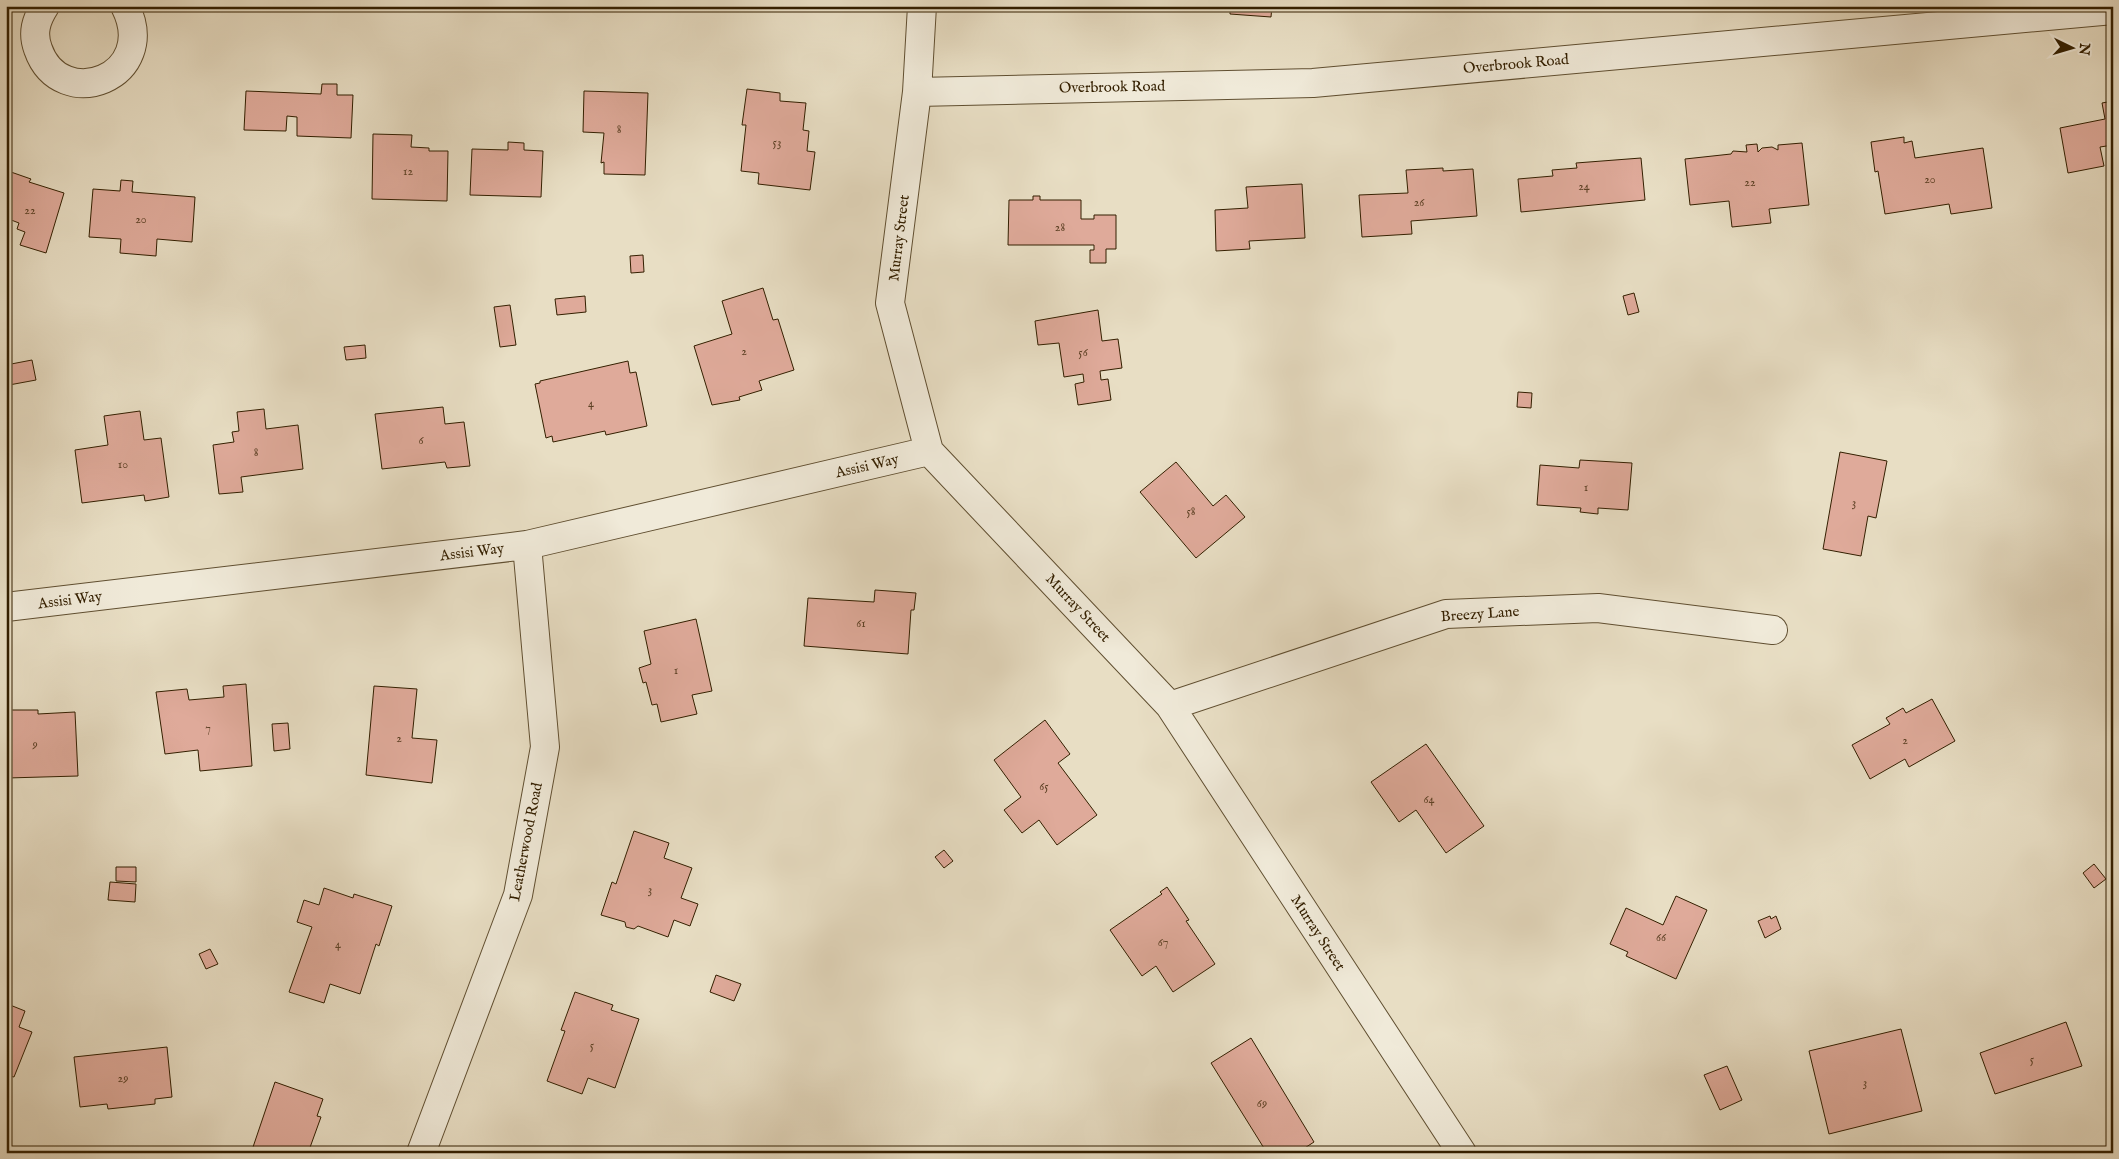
<svg xmlns="http://www.w3.org/2000/svg" width="2119" height="1159" font-family="'IM FELL English',serif">
<style>
.building{fill:#dfaa9a;stroke:#331f00}
.lines{fill:none;stroke-linecap:round;stroke-linejoin:round}
.minor-casing{stroke:#604f31;stroke-width:30}
.minor{stroke:#f0ead9;stroke-width:28}
.labels{text-anchor:middle;dominant-baseline:central;stroke-width:4;stroke-linejoin:round;paint-order:stroke}
.number-label{font-size:12px;fill:#5e4226}
.street-label{font-size:15px;fill:#331f00;stroke:#f0ead9}
</style>
<rect width="100%" height="100%" fill="#e8dec4"/>
<filter id="stains"><feTurbulence type="fractalNoise" baseFrequency=".004" numOctaves="4"/><feColorMatrix values="0 0 0 0 .2 0 0 0 0 .09 0 0 0 0 .02 0 0 0 .5 -.17"/></filter>
<radialGradient id="worn" r=".72"><stop offset=".6" stop-color="#630" stop-opacity="0"/><stop offset="1" stop-color="#630" stop-opacity=".3"/></radialGradient>
<path class="building" d="M1230 6H1272L1271 17 1230 14Z
M322 84H337V95H353L351 138 297 136V117L287 116 286 131 244 130 246 91 321 94Z
M747 89 780 93V101L806 103 803 130 809 131 807 151 815 152 810 190 758 184 759 173 741 171 746 125H742Z
M584 91 648 93 645 175 604 174V162L601 163 604 133 583 132Z
M2113 101V145L2100 147 2104 166 2068 173 2060 128 2105 119 2102 103Z
M373 134 412 135 411 147 429 148V151H448L447 201 372 199Z
M1904 137V143L1912 141 1915 158 1983 148 1992 208 1951 214 1949 204 1885 214 1878 171 1875 172 1871 142Z
M508 142 524 143V150L543 151 541 197 470 195 472 149 508 150Z
M1802 143 1809 205 1769 209 1771 223 1732 227 1729 201 1690 205 1685 159 1731 154 1733 151 1747 152 1746 145 1757 144 1758 152 1762 148 1772 147 1778 150V145Z
M1641 158 1645 200 1521 212 1518 179 1553 176 1552 170 1577 168 1576 163Z
M1443 168V171L1473 169 1477 216 1411 221 1412 234 1362 237 1359 195 1408 193 1406 170Z
M8 171 31 179 29 182 64 193 46 253 20 245 25 232 17 229 19 223 6 218Z
M121 180 133 181 132 192 195 197 192 242 157 239 156 256 120 253 121 239 89 237 93 189 120 191Z
M1302 184 1305 238 1249 241 1250 249 1216 251 1215 210 1248 208 1246 187Z
M1033 196H1040V200H1081V219H1094V215H1116V249H1106V263H1090V250H1094V245H1008L1009 200H1033Z
M643 255 644 272 631 273 630 256Z
M763 288 773 320 778 319 794 370 759 381 762 390 739 397 740 400 712 405 694 346 732 334 722 301Z
M1634 293 1639 312 1628 315 1623 296Z
M585 296 586 312 557 315 555 299Z
M510 305 516 345 500 347 494 307Z
M1098 310 1102 341 1118 339 1122 368 1100 371 1101 380 1108 379 1111 400 1078 405 1075 384 1084 382 1083 374 1064 377 1059 343 1038 345 1035 321Z
M365 345 366 358 346 360 344 347Z
M32 360 36 380 9 385 6 365Z
M628 361 630 373 636 372 647 426 606 435 605 431 553 442 552 436 546 438 535 384 540 383V381Z
M1518 392 1532 393 1531 408 1517 407Z
M443 407 445 424 464 422 470 466 447 468 445 462 382 469 375 414Z
M264 409 266 429 298 425 303 469 241 477 243 492 219 494 213 445 234 442 232 432 239 431 237 412Z
M140 411 144 440 161 438 169 497 145 501 144 495 82 503 75 450 108 445 104 416Z
M1840 452 1887 461 1876 518 1868 516 1861 556 1823 549Z
M1580 460 1632 463 1628 510 1598 508V514L1580 512 1581 508 1537 505 1540 465 1579 468Z
M1176 462 1213 506 1226 495 1245 517 1196 558 1140 492Z
M875 590 916 593 914 610H911L908 654 804 646 808 598 874 602Z
M696 619 712 691 692 695 697 714 661 722 657 704 652 705 646 682 643 683 639 668 651 664 644 631Z
M246 684 252 766 200 771 198 750 165 754 156 692 187 689 189 700 224 697 223 686Z
M374 686 417 689 412 738 437 740 432 783 366 775Z
M1932 699 1955 741 1909 767 1905 759 1870 779 1852 745 1890 724 1886 718 1903 708 1906 713Z
M6 710H38V714L75 712 78 776 7 778Z
M1045 720 1070 754 1058 763 1097 815 1057 845 1039 820 1022 833 1004 810 1021 797 994 760Z
M288 723 290 749 274 751 272 724Z
M1426 744 1484 826 1446 853 1416 810 1399 822 1371 782Z
M634 831 669 843 664 858 692 868 681 898 698 904 690 926 674 920 668 937 638 926 634 929 626 927 625 922 601 915 612 882 616 884Z
M944 850 953 861 944 868 935 857Z
M2094 864 2106 879 2094 888 2083 873Z
M116 867H136V882L116 881Z
M110 882 136 884 135 902 108 900Z
M1167 887 1189 920 1186 921 1215 964 1173 992 1156 966 1142 976 1110 930 1162 894 1160 892Z
M324 888 353 898 354 894 392 906 379 946 376 944 360 994 330 984 324 1003 289 992 312 927 297 922 304 900 319 905Z
M1676 896 1707 910 1676 979 1626 956 1628 952 1610 944 1626 908 1663 925Z
M1770 916 1771 919 1776 916 1781 929 1765 938 1758 921Z
M210 949 218 964 206 969 199 954Z
M716 975 741 984 734 1001 710 992Z
M575 992 613 1005 611 1010 639 1019 615 1088 588 1078 582 1094 547 1081 565 1031 561 1030Z
M10 1005 25 1011 19 1027 32 1032 14 1077 6 1075V1014Z
M2066 1022 2082 1066 1995 1094 1980 1053Z
M1901 1029 1922 1111 1829 1134 1809 1051Z
M1251 1038 1314 1142 1297 1153H1267L1211 1063Z
M167 1047 172 1097 155 1099V1104L108 1109 107 1104 80 1107 74 1057Z
M1727 1066 1742 1100 1720 1110 1704 1075Z
M275 1082 323 1099 317 1116 321 1117 308 1153H251Z"/>
<g class="lines">
<defs>
<path id="minor" d="M45 6C36 20 32 33 38 49 61 115 161 77 125 6
M922 6 917 92 890 303 929 451 1170 706 1462 1153
M917 92 1313 83 2113 10
M6 607 527 545 929 451
M1170 706 1446 614 1598 608 1773 630
M421 1153 518 895 545 747 527 545"/>
</defs>
<use href="#minor" class="minor-casing"/>
<use href="#minor" class="minor"/>
</g>
<g class="labels">
<g class="number-label">
<text x="619" y="129">8</text>
<text x="777" y="142">53</text>
<text x="408" y="171">12</text>
<text x="1930" y="179">20</text>
<text x="1750" y="182">22</text>
<text x="1584" y="186">24</text>
<text x="1419" y="202">26</text>
<text x="30" y="210">22</text>
<text x="141" y="219">20</text>
<text x="1060" y="227">28</text>
<text x="744" y="351">2</text>
<text x="1083" y="352">56</text>
<text x="591" y="403">4</text>
<text x="421" y="440">6</text>
<text x="256" y="452">8</text>
<text x="123" y="464">10</text>
<text x="1586" y="487">1</text>
<text x="1854" y="502">3</text>
<text x="1191" y="511">58</text>
<text x="861" y="623">61</text>
<text x="676" y="670">1</text>
<text x="208" y="728">7</text>
<text x="399" y="738">2</text>
<text x="1905" y="740">2</text>
<text x="35" y="744">9</text>
<text x="1044" y="786">65</text>
<text x="1429" y="799">64</text>
<text x="650" y="889">3</text>
<text x="1661" y="937">66</text>
<text x="1163" y="942">67</text>
<text x="338" y="944">4</text>
<text x="592" y="1045">5</text>
<text x="2032" y="1059">5</text>
<text x="123" y="1078">29</text>
<text x="1865" y="1082">3</text>
<text x="1262" y="1103">69</text>
</g>
<g class="street-label">
<text transform="translate(1516 64) rotate(-5)">Overbrook Road</text>
<text transform="translate(1112 87) rotate(-1)">Overbrook Road</text>
<text transform="translate(899 238) rotate(-83)">Murray Street</text>
<text transform="translate(867 466) rotate(-13)">Assisi Way</text>
<text transform="translate(472 552) rotate(-7)">Assisi Way</text>
<text transform="translate(70 600) rotate(-7)">Assisi Way</text>
<text transform="translate(1078 608) rotate(47)">Murray Street</text>
<text transform="translate(1480 614) rotate(-4)">Breezy Lane</text>
<text transform="translate(526 842) rotate(-79)">Leatherwood Road</text>
<text transform="translate(1318 933) rotate(57)">Murray Street</text>
</g>
</g>
<rect width="2119" height="1159" fill="none" stroke="#e8dec4" stroke-width="25"/>
<rect x="8" y="8" width="2104" height="1144" fill="none" stroke="#331f00" stroke-width="2.5"/>
<rect x="12" y="12" width="2094" height="1134" fill="none" stroke="#331f00"/>
<g transform="translate(2072 48) rotate(95)" stroke="#f0ead9" stroke-width="4" paint-order="stroke">
<path d="M0-4L9 19L0 12L-9 19Z" fill="#331f00"/>
<text y="-8" font-size="14" font-weight="bold" text-anchor="middle" fill="#331f00">N</text>
</g>
<rect width="100%" height="100%" filter="url(#stains)"/>
<rect width="100%" height="100%" fill="url(#worn)"/>
</svg>
